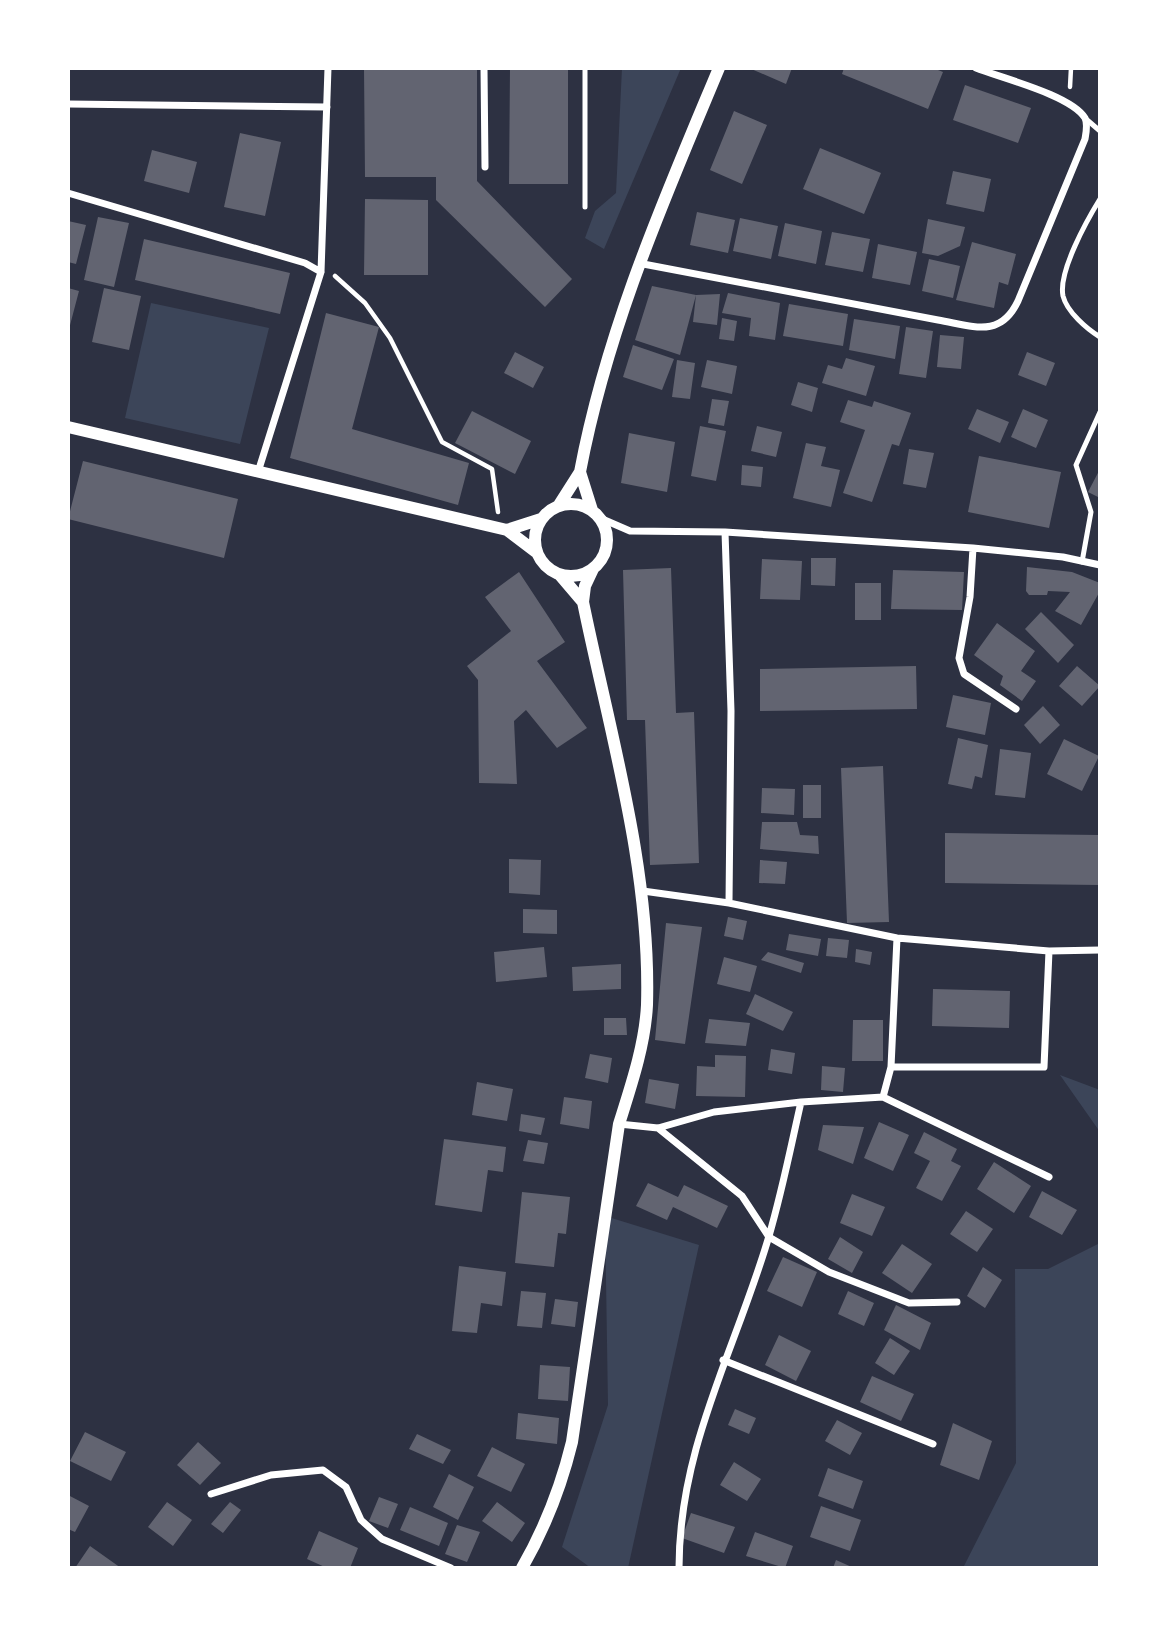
<svg xmlns="http://www.w3.org/2000/svg" width="1168" height="1636" font-family="Mulish,sans-serif">
<style>
.green{fill:#3c4559}
.building{fill:#626471}
.lines{fill:none;stroke-linecap:round;stroke-linejoin:round}
.path{stroke:#fff;stroke-width:4.5}
.service{stroke:#fff;stroke-width:5}
.minor{stroke:#fff;stroke-width:7}
.tertiary{stroke:#fff;stroke-width:12}
</style>
<rect width="100%" height="100%" fill="#2d3142"/>
<path class="green" d="M622 68H681L604 249 585 238 595 211 616 193Z
M151 303 269 328 240 444 125 418Z
M1060 1075 1100 1090V1132Z
M605 1216 699 1245 628 1568H591L562 1547 608 1405Z
M1100 1243V1568H963L1016 1463 1015 1269H1048Z"/>
<path class="building" d="M364 68H477V181L572 279 545 307 436 200V177H365Z
M510 68H568V184H509Z
M749 68H792L786 84Z
M844 68H933L943 72 928 109 842 74Z
M965 85 1031 108 1018 143 953 120Z
M734 111 767 125 742 184 710 170Z
M240 133 281 142 265 216 224 207Z
M820 148 881 173 864 214 803 189Z
M152 150 197 162 189 193 144 181Z
M953 171 991 179 984 212 946 204Z
M365 199 428 200V275H364Z
M697 212 735 220 728 253 690 245Z
M98 217 129 223 114 287 84 280Z
M740 218 778 226 771 259 733 251Z
M928 219 965 227 960 246 938 256 922 253Z
M68 221 86 225 76 264 68 262Z
M785 223 822 231 816 264 778 256Z
M832 232 870 239 863 272 825 265Z
M144 239 290 273 280 314 135 280Z
M972 242 1016 254 1008 285 999 282 994 308 956 300Z
M878 244 917 252 910 285 872 278Z
M929 259 960 266 953 298 922 291Z
M652 286 696 295 680 355 635 340Z
M68 288 79 291 69 329H68Z
M104 288 141 296 129 350 92 342Z
M728 293 780 303 775 340 749 336 751 318 722 313Z
M720 294 717 325 693 322 696 295Z
M789 304 848 314 843 346 783 336Z
M326 313 379 327 352 429 469 463 458 505 290 458Z
M722 318 737 321 734 341 719 339Z
M854 319 900 326 895 359 849 350Z
M906 327 933 331 926 378 899 374Z
M940 335 964 337 961 369 937 367Z
M633 345 674 359 662 390 623 377Z
M515 352 544 367 533 388 504 373Z
M1027 352 1055 363 1046 386 1018 375Z
M846 358 875 366 866 396 822 383 828 365 842 369Z
M677 360 695 363 690 399 672 397Z
M707 360 737 366 732 394 701 387Z
M798 382 818 388 812 412 791 405Z
M712 399 729 401 724 426 708 423Z
M848 400 872 407 874 401 911 413 899 446 892 444 872 502 843 493 865 430 840 422Z
M977 409 1009 422 1000 443 968 429Z
M1023 409 1048 420 1036 448 1011 437Z
M472 411 531 441 515 474 455 443Z
M700 426 726 431 716 481 691 476Z
M757 426 782 432 776 457 751 451Z
M629 433 675 442 667 492 621 483Z
M806 443 826 447 821 466 840 470 831 507 793 498Z
M909 449 934 453 926 488 903 484Z
M979 456 1061 472 1049 528 968 512Z
M83 461 238 499 224 558 68 519Z
M742 465 763 467 761 487 741 485Z
M1100 469V498L1088 492Z
M811 558H836L835 586 811 585Z
M762 559 802 561 800 600 760 599Z
M1027 567 1072 572 1100 583V591L1081 625 1055 611 1070 592 1048 591 1047 595H1029L1026 591Z
M671 568 676 713 694 712 699 863 650 865 645 720H627L623 570Z
M893 570 964 572 962 610 891 609Z
M519 572 565 642 537 661 587 728 557 748 526 710 514 721 517 784 479 783 478 680 467 666 511 631 485 597Z
M855 583H881V620H855Z
M1041 612 1074 645 1058 663 1025 629Z
M997 623 1035 651 1021 671 1036 681 1022 701 1000 685 1003 676 974 655Z
M916 666 917 709 760 711V669Z
M1077 666 1100 686 1082 706 1059 686Z
M953 695 991 703 985 735 946 727Z
M1043 706 1060 725 1040 744 1024 725Z
M958 738 988 745 982 778 975 776 972 789 948 784Z
M1064 739 1099 756 1082 791 1047 774Z
M1000 749 1031 753 1025 798 995 795Z
M883 766 889 922 847 923 841 768Z
M803 785H821V818H803Z
M762 788 795 789 794 815 761 813Z
M762 822H797L800 835 818 836 819 854 760 849Z
M945 833 1100 835 1099 885 945 883Z
M509 859 541 860 540 895 509 893Z
M760 860 787 862 785 884 759 883Z
M523 909 557 910V934L523 933Z
M728 917 747 921 743 940 724 936Z
M666 923 702 927 685 1044 655 1040Z
M789 934 821 939 818 956 786 950Z
M828 938 849 940 847 958 826 956Z
M544 947 547 977 496 982 494 952Z
M856 949 872 952 870 965 855 962Z
M768 952 804 963 801 973 761 960Z
M724 957 757 966 750 992 717 984Z
M621 964V989L573 991 572 967Z
M933 989 1010 991 1009 1028 932 1026Z
M755 994 793 1012 783 1031 746 1014Z
M604 1018H626L627 1035H604Z
M709 1019 750 1023 746 1046 705 1043Z
M853 1020H883V1061H852Z
M771 1049 795 1053 792 1074 768 1070Z
M590 1054 612 1058 608 1083 585 1078Z
M715 1055 746 1056 745 1097 696 1096 697 1066 715 1067Z
M822 1066 845 1068 843 1092 821 1090Z
M649 1079 679 1084 675 1109 645 1103Z
M477 1082 513 1089 507 1121 472 1115Z
M564 1097 592 1101 589 1129 560 1124Z
M521 1114 545 1118 541 1135 519 1131Z
M879 1122 909 1135 893 1171 864 1158Z
M823 1125 864 1127 853 1164 818 1150Z
M924 1132 957 1149 951 1161 961 1166 942 1201 916 1188 930 1161 914 1153Z
M444 1139 506 1147 503 1172 488 1170 482 1212 435 1205Z
M528 1140 548 1143 544 1164 523 1161Z
M994 1162 1031 1186 1014 1213 977 1189Z
M648 1183 678 1197 684 1185 728 1206 717 1228 673 1207 667 1220 636 1206Z
M1042 1191 1077 1210 1062 1235 1029 1217Z
M522 1192 570 1197 566 1234 558 1233 554 1267 515 1263Z
M852 1194 885 1207 872 1236 840 1223Z
M966 1211 993 1229 977 1252 950 1234Z
M840 1237 863 1252 852 1273 828 1259Z
M902 1244 932 1264 912 1293 882 1273Z
M783 1257 817 1272 802 1307 767 1291Z
M459 1266 506 1272 502 1306 481 1303 477 1333 452 1331Z
M983 1267 1002 1280 985 1308 967 1296Z
M521 1291 546 1293 542 1328 517 1326Z
M848 1291 874 1303 864 1326 838 1314Z
M555 1299 578 1302 575 1327 551 1324Z
M896 1305 931 1323 920 1350 884 1330Z
M779 1335 811 1351 796 1381 765 1365Z
M890 1338 910 1351 894 1375 875 1363Z
M540 1365 570 1367 568 1401 538 1399Z
M872 1376 914 1394 901 1421 860 1402Z
M735 1409 756 1418 749 1434 728 1425Z
M518 1413 559 1418 557 1444 516 1439Z
M837 1420 862 1433 850 1455 825 1441Z
M953 1423 992 1441 979 1480 940 1465Z
M85 1432 126 1452 111 1481 70 1461Z
M417 1434 451 1450 443 1464 409 1449Z
M198 1442 221 1463 200 1485 177 1465Z
M492 1447 525 1464 511 1492 477 1476Z
M734 1462 761 1479 747 1501 720 1485Z
M828 1468 863 1481 853 1509 818 1496Z
M449 1474 474 1487 458 1520 433 1507Z
M68 1495 89 1506 75 1532 68 1529Z
M379 1497 398 1504 388 1528 369 1521Z
M167 1502 192 1520 173 1546 148 1527Z
M230 1502 241 1510 223 1533 211 1524Z
M497 1502 525 1523 512 1542 482 1521Z
M821 1506 861 1520 850 1551 810 1537Z
M410 1507 448 1523 439 1546 400 1530Z
M691 1513 735 1527 724 1553 682 1538Z
M457 1525 480 1532 467 1562 445 1554Z
M319 1531 358 1548 350 1568H327L307 1559Z
M755 1532 793 1546 785 1568 746 1556Z
M90 1546 121 1568H75Z
M836 1560 854 1568H833Z"/>
<g class="lines">
<path class="path" d="M1070 87 1071 68
M335 276 365 303 390 338 442 442 492 469 498 512"/>
<path class="service" d="M1086 119 1100 131
M1100 199C1087 220 1058 272 1063 296 1067 312 1087 329 1100 337
M585 207V68
M1082 562 1091 512 1076 465 1100 412"/>
<path class="minor" d="M484 68 485 167
M68 104 327 107
M68 193 305 263 321 272
M638 263 938 320C973 326 1000 339 1018 301L1085 139C1086 133 1088 124 1085 118 1071 95 1001 78 976 68
M258 472 321 272 328 68
M600 518 630 531 725 532 973 548 1063 557 1100 565
M725 532 731 711 729 903
M973 548 970 597 959 658 964 674 1016 709
M643 891 729 903 897 938 1049 951 1100 950
M897 938 891 1067H1044L1049 951
M883 1097 1049 1177
M801 1102 883 1097 891 1067
M619 1124 658 1128 714 1112 801 1102C791 1146 782 1192 769 1236 736 1349 679 1446 679 1568
M658 1128 742 1196 769 1237 829 1272 909 1303 957 1302
M723 1360 933 1444
M211 1494 271 1475 323 1470 346 1487 361 1520 382 1539 451 1568"/>
<path class="tertiary" d="M68 427 507 530
M580 472C607 329 663 202 719 68
M535 540a36 36 0 1 1 72 0a36 36 0 1 1-72 0Z
M559 505 580 472 592 510
M536 552 507 530 541 519
M560 575 583 602 585 586 593 569
M522 1568C545 1528 561 1487 572 1442L619 1124C631 1086 645 1045 647 1005 651 869 610 734 583 602"/>
</g>
<rect width="1168" height="1636" fill="none" stroke="#ffffff" stroke-width="140"/>
</svg>
